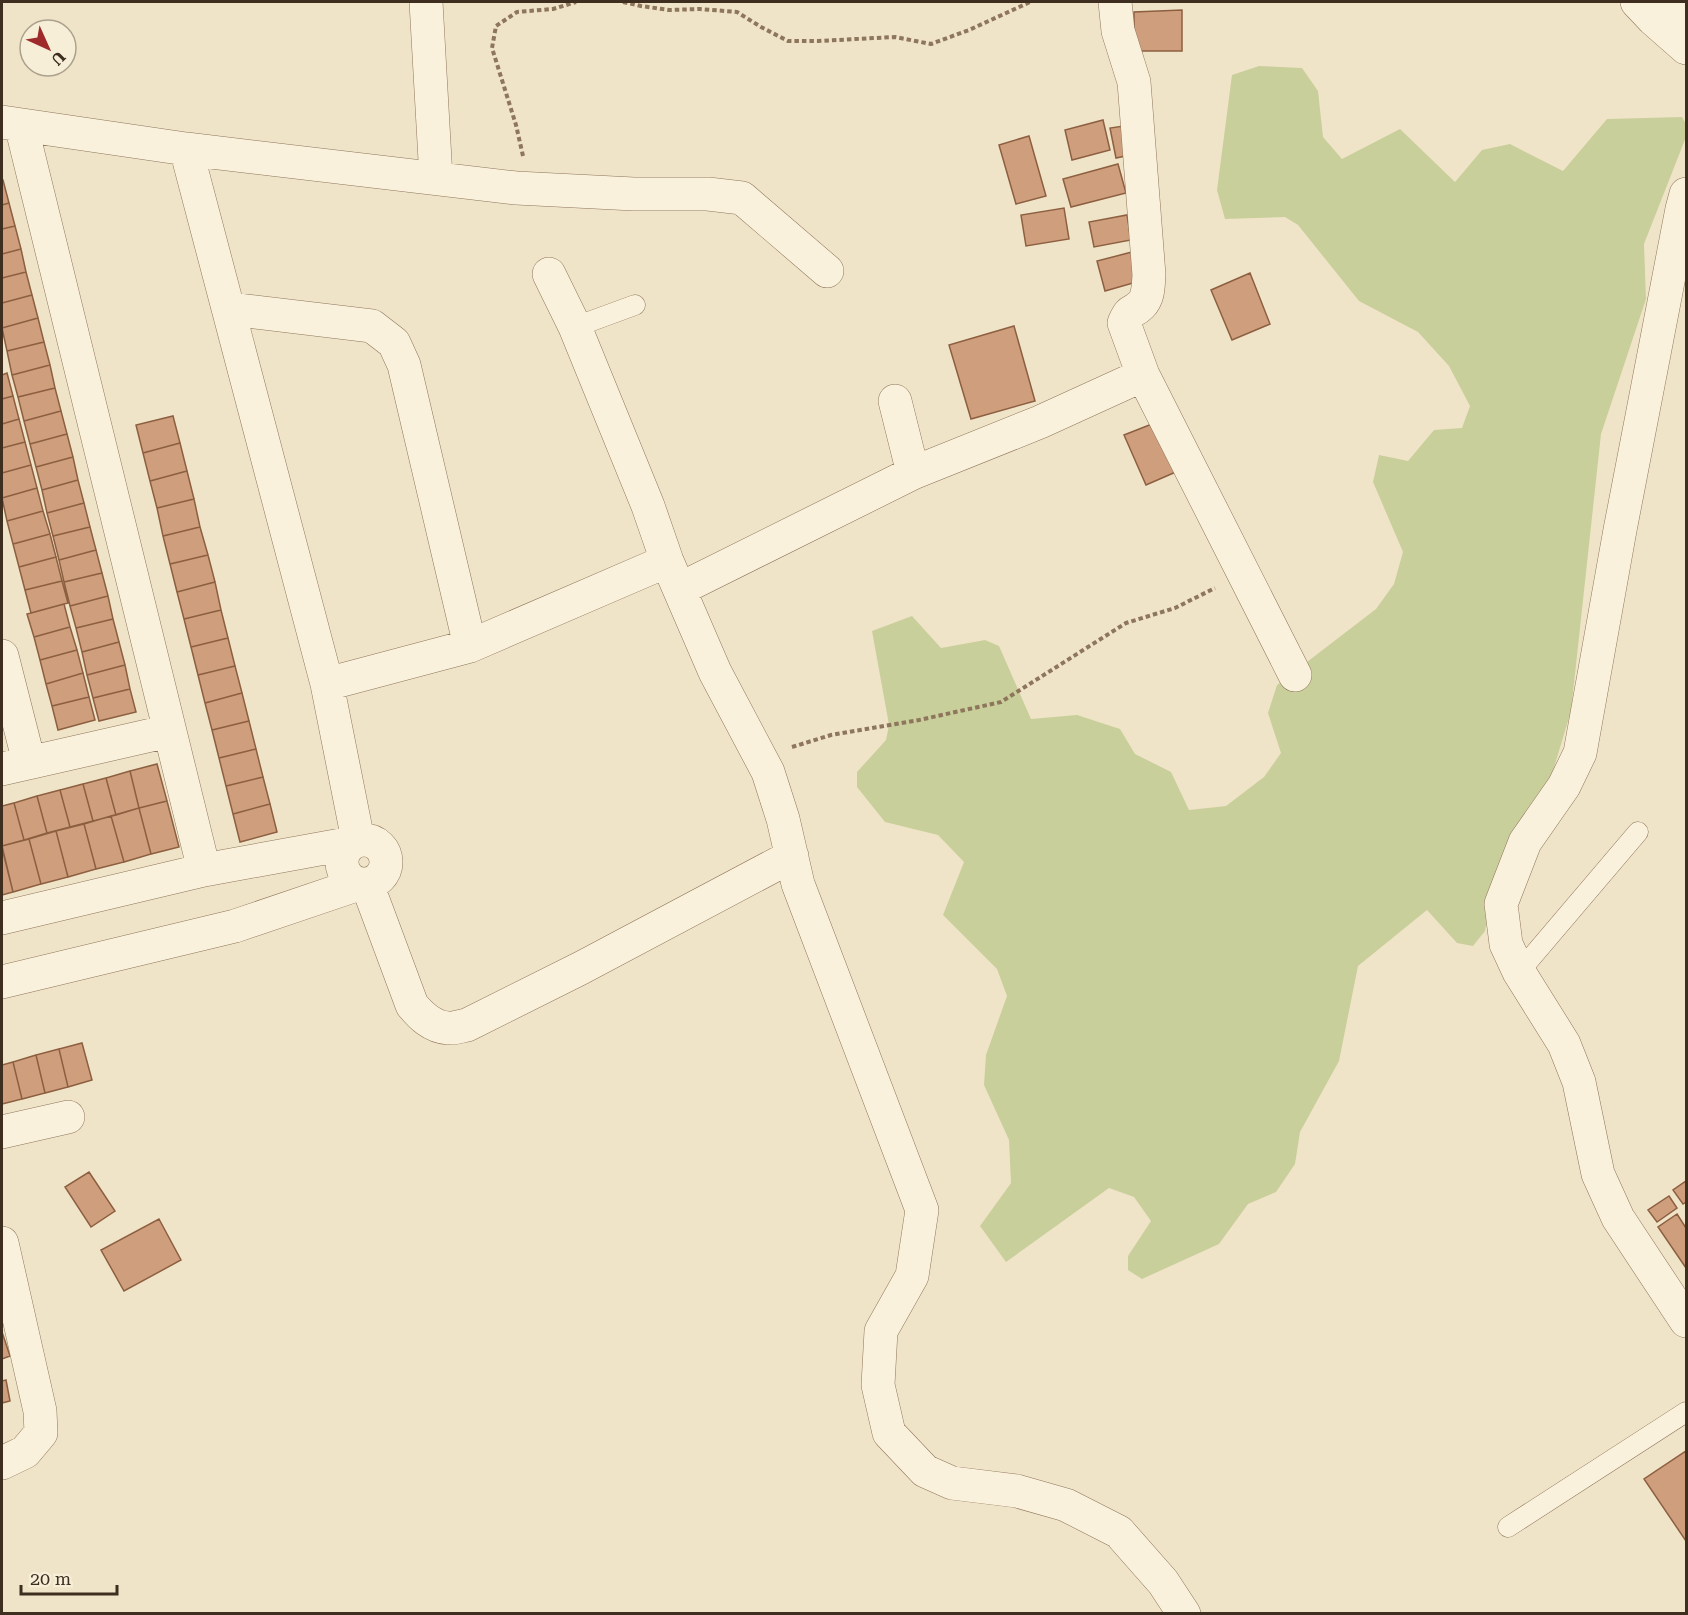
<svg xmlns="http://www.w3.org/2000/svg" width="1688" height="1615" font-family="'Roboto Serif',serif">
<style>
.green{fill:#c9cf9b}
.building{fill:#cf9f7d;stroke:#8d5f41;stroke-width:1.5}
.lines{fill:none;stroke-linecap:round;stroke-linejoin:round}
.lane-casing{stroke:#8d765c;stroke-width:21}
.street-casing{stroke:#8d765c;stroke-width:34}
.path{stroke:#8d765c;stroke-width:4;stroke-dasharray:4.5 3;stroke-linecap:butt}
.lane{stroke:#faf1dc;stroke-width:20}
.street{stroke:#faf1dc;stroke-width:33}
</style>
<rect width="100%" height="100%" fill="#f0e4c8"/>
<path class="green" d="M1259 66 1302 68 1318 91 1323 137 1342 159 1400 129 1455 182 1482 150 1510 144 1563 171 1607 119 1682 117 1686 124V137L1644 244 1646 299 1601 434 1571 711 1547 791 1496 872 1485 931 1473 946 1457 943 1427 910 1358 966 1339 1061 1300 1132 1295 1164 1276 1192 1248 1204 1219 1244 1142 1279 1128 1270V1256L1151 1221 1134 1197 1109 1188 1006 1262 980 1226 1011 1183 1009 1140 984 1085 986 1055 1007 996 997 969 943 915 964 862 938 835 885 822 857 787V772L886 740 889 725 872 631 912 616 941 648 985 640 999 646 1031 719 1077 715 1120 729 1135 754 1171 772 1189 810 1226 806 1264 777 1281 753 1268 713 1277 685 1376 609 1394 584 1403 552 1373 482 1379 455 1408 461 1434 430 1462 428 1470 406 1449 366 1418 332 1359 301 1298 225 1285 217 1225 219 1217 190 1232 75Z"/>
<path class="building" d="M1182 10V51H1134V12Z
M1103 120 1110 150 1072 160 1065 130Z
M1130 125 1135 154 1116 158 1110 128Z
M1029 136 1046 196 1016 204 999 145Z
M1118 164 1126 193 1071 207 1063 179Z
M2 180H3L9 203 2 205Z
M9 203 15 226 2 229V205Z
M1064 208 1069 239 1026 246 1021 215Z
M1127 215 1131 240 1094 247 1089 222Z
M15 226 21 249 2 254V229Z
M21 249 26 272 2 278V254Z
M1132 252 1140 281 1105 291 1097 261Z
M26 272 32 295 2 303V278Z
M1250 273 1270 324 1232 340 1211 290Z
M32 295 38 318 2 328V303Z
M38 318 44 342 7 351 2 328Z
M1014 326 1035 401 971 419 949 345Z
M44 342 50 365 12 375 7 351Z
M50 365 55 388 18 397 12 375Z
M7 373 13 396 2 399V375Z
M55 388 61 411 24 421 18 397Z
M13 396 19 419 2 424V399Z
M61 411 67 434 30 444 24 421Z
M173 416 180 443 143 453 136 425Z
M19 419 25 442 2 448V424Z
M1157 422 1178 471 1146 485 1124 435Z
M67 434 73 457 36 467 30 444Z
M25 442 31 465 2 473V448Z
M180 443 187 471 150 481 143 453Z
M73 457 78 480 42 490 36 467Z
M31 465 37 488 2 498V473Z
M187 471 194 499 157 508 150 481Z
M78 480 84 503 47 513 42 490Z
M37 488 43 511 7 521 2 498Z
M194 499 200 527 163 536 157 508Z
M84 503 90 527 53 536 47 513Z
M43 511 50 534 13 544 7 521Z
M90 527 96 550 59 560 53 536Z
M200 527 208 555 170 564 163 536Z
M50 534 56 557 19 567 13 544Z
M96 550 102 573 64 582 59 560Z
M208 555 215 582 177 592 170 564Z
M56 557 62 581 25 590 19 567Z
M102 573 108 596 70 606 64 582Z
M62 581 68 603 31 613 25 590Z
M215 582 221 610 184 619 177 592Z
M108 596 113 619 76 628 70 606Z
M64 604 70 627 34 637 27 614Z
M221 610 228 638 191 647 184 619Z
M113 619 119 642 82 652 76 628Z
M70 627 77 650 40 660 34 637Z
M228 638 235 666 198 675 191 647Z
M119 642 125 665 87 675 82 652Z
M77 650 83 673 46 684 40 660Z
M125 665 130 689 93 698 87 675Z
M235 666 242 693 205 703 198 675Z
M83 673 89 697 52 706 46 684Z
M130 689 136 712 99 721 93 698Z
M242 693 249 721 212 730 205 703Z
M89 697 95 720 58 730 52 706Z
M249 721 256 749 219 758 212 730Z
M256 749 263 777 226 786 219 758Z
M157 764 167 801 139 808 130 771Z
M130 771 139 808 116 815 106 778Z
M263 777 270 804 233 814 226 786Z
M106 778 116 815 93 821 83 784Z
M83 784 93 821 70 827 60 790Z
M60 790 70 827 47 833 37 796Z
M37 796 47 833 24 840 14 803Z
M167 801 179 847 151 854 139 808Z
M14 803 24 840 2 846V806Z
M270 804 277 832 240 842 233 814Z
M139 808 151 854 124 862 111 816Z
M111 816 124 862 96 869 84 824Z
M84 824 96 869 68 877 56 831Z
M56 831 68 877 41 884 29 839Z
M29 839 41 884 13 892 2 846Z
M2 848 13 892 2 895Z
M82 1043 92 1080 68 1087 59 1049Z
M59 1049 68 1087 45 1093 36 1055Z
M36 1055 45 1093 22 1099 13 1062Z
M13 1062 22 1099 2 1104V1065Z
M89 1172 115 1211 91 1227 65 1187Z
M1686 1181V1202L1683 1204 1673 1190Z
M1669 1196 1677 1208 1657 1222 1648 1210Z
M1677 1214 1686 1228V1268L1658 1227Z
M159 1219 181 1260 124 1291 101 1250Z
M2 1332 10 1356 2 1359Z
M6 1380 10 1401 2 1403V1381Z
M1686 1451V1541L1644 1479Z"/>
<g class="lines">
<defs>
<path id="lane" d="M575 327 635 305
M1519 972 1638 832
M1508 1527 1686 1412"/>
<path id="street" d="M426 2 436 178
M1115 2 1118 31 1134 82 1149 275C1148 286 1149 297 1141 305 1132 314 1131 307 1124 323L1143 375 1295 675
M1637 2 1653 19 1686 48
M1673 2 1686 10
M2 122 186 149
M21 125 204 870
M1686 194 1682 209 1620 530 1580 753 1564 786 1525 842 1501 904 1506 944 1519 972 1564 1044 1579 1082 1598 1174 1618 1218 1686 1321
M549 274 575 327 648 506 667 561 715 672 768 772 783 819 798 884 922 1210 912 1276 881 1331 878 1385 889 1433 925 1471 952 1483 1017 1491 1066 1505 1119 1532 1163 1582 1184 1614
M229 309 372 326 394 343 404 365 470 646
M895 401 913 473
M680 589 913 473 1040 422 1143 375
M2 656 29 762
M327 684 470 646 667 561
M2 769 169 731
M342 862a22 22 0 1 1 44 0a22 22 0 1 1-44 0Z
M358 840 327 684 186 149 516 188 634 194H708L742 198 827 271
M367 884 412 1005C421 1016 432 1027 448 1028 453 1029 461 1026 467 1025L581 968 792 856
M2 918 204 870 352 843
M2 982 235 926 359 884
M2 1132 68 1117
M2 1243 40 1411 41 1433 25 1452 2 1463"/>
</defs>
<use href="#lane" class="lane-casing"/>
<use href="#street" class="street-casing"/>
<path class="path" d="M623 2 641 6 669 10 700 9 737 12 761 27 788 41H818L895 37 931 44 969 30 1030 2
M523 156 516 125 492 48 496 26 517 12 553 9 576 2
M792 747 831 735 919 720 1001 702 1126 623 1175 608 1215 588"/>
<use href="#lane" class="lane"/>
<use href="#street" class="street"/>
</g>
<rect width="1688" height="1615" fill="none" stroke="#3d2e20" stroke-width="6"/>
<g transform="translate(48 48) rotate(135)"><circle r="28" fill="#f7eed8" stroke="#ada18e" stroke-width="1.5"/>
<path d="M0-4.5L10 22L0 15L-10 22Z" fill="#9e2a2b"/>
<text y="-9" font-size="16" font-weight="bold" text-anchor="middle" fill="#3d2e20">U</text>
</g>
<path d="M21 1585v9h96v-9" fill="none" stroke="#3d2e20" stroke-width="3"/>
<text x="30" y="1585" font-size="18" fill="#3d2e20" stroke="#f7eed8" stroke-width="4.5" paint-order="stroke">20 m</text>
</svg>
